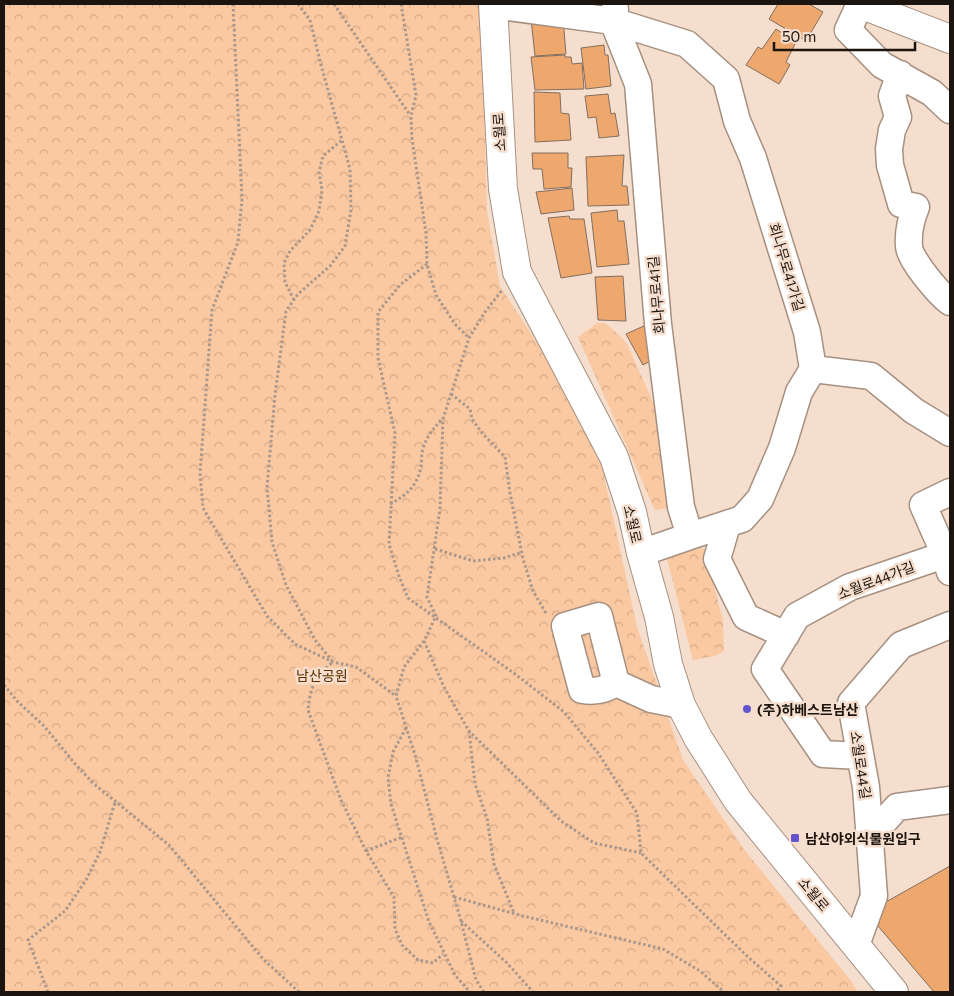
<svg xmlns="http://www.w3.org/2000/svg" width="954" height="996" font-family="Commissioner,'Noto Sans KR',sans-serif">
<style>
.forest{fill:url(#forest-crowns)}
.building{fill:#eea76c;stroke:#826e5f}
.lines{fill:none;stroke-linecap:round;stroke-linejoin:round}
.minor-casing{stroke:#a69080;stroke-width:29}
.major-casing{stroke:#a69080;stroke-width:30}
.path{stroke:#a9988b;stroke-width:3;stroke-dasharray:2.5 2.5;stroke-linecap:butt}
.minor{stroke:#fff;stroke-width:26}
.major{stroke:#fff;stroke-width:28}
.poi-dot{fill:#6154cd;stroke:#f5decd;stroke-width:2}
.labels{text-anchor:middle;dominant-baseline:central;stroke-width:5;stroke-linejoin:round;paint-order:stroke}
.street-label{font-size:14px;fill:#1c140e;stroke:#f5decd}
.park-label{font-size:14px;fill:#5e3000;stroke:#f5decd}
.poi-label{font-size:14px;font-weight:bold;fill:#1c140e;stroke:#f5decd;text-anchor:start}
</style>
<defs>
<pattern id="forest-crowns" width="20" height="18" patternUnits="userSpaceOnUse" patternTransform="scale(1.25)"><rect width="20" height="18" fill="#fac8a1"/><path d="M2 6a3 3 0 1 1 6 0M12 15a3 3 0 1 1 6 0" fill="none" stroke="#d6ab89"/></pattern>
</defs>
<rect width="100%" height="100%" fill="#f5decd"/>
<path class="forest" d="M4 4H481L487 211 500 286 549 361 602 466 637 627 683 760 746 852 851 981 858 992H4Z
M597 323H605L617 333 627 344 655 406 668 508 655 510 578 337Z
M697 545 705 550 723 621 724 651 715 656 693 660 666 555Z"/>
<path class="building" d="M778 4H809L823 12 806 41 769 19Z
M531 19H563L566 54 535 56Z
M776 29 796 42 786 62 790 65 779 84 746 65 758 47 762 49Z
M604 45 605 55H608L611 86 586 89 581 48Z
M565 55V57H571L572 64 582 63 584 89 535 90 531 57Z
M534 92 560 93 561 113 569 114 571 140 535 142Z
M608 94 611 114 615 113 619 136 599 138 596 117 588 118 585 96Z
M532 153H568V168H572L571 187 544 189 542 169H533Z
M624 155 622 186H627L629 205 588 206 586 157Z
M572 188 574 210 541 214 536 192Z
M617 210 618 221H624L629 264 597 267 591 213Z
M569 216 570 219H584L592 273 561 278 548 218Z
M623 276 626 321 598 320 595 277Z
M646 325 652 360 643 365 626 334Z
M950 866V992H934L878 926 884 903Z"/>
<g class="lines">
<defs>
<path id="minor" d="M860 4 848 30 882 65 932 93 950 110
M493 5 613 21 687 44 726 79 737 121 753 158 807 332 813 369 799 392 782 448 760 499 742 519 690 536
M615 9 613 21 638 84 658 324 681 507 690 536 641 553
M900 74 892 96 898 117 892 130 889 149 890 165 901 204 916 207C911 219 908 233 909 246 909 259 939 294 950 302
M813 369 871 376 914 411 950 433
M727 525 717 559 746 617 786 635
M950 572 945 555 923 505 950 492
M616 683C604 690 596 692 582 690L565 626 599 616 616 683 651 699 681 705
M860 756 823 754 765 669 797 616 850 587 950 553
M870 837 897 807 950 800
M856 945 874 896 866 787 851 703 901 645 950 625"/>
<path id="major" d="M493 4 503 189 517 272 614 457 632 512 641 553 659 617 668 664 681 705 698 738 738 801 894 992
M860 4 950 39"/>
</defs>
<use href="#minor" class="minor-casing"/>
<use href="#major" class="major-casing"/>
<path class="path" d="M233 4 242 199 238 242 212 310 200 473 203 508 267 616 295 644 333 662 356 667 396 696
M298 4 310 20 321 65 350 169 351 210 345 246 330 266 298 294 286 311 275 395 267 487 272 542 286 585 315 640 333 662C315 676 310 688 308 710L341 800 366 851 394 897 395 929 402 945 418 960 433 963 443 954
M334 4 410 115
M401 4 416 95 411 116 412 139 426 233 427 264 436 295 455 324 469 338
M427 264 400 285 378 312V358L395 433 389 544 399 576 408 598 515 674 564 712 598 753 637 813 641 853 748 957 781 986 776 992
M294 300 285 282 284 263 290 251 310 230 319 211 322 190 319 172 323 156 342 140
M451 394 470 409 472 419 482 433 505 457 510 493 523 559 533 591 547 615
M390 504C407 495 417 486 421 467 422 461 421 454 423 448 427 436 434 428 442 419
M435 549 473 561 504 558 522 552
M424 641 444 687 469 731 561 821 594 843 641 853
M4 685 18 702 44 726 76 765 94 784 169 845 263 959 299 992
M406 728 393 752 388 778 391 804 429 922 455 975 470 992
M469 731 475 784 487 818 494 864 514 913
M366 851 402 837
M454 897 523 916 663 949 700 971 724 992
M461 921 507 963 533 992
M48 992 28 940 65 911 86 880 100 852 115 802
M484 992 476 980 461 921 437 839 416 758 396 696 404 667 424 641 436 616 427 597 440 509 443 419 469 338 485 312 502 290"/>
<use href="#minor" class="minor"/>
<use href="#major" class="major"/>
</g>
<g class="poi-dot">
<circle cx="747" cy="709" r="5"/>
<rect x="790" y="833" width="10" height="10" rx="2.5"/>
</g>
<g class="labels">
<g class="street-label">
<text transform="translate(499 132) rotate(-94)">소월로</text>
<text transform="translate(787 267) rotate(73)">회나무로41가길</text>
<text transform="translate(656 295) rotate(-95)">회나무로41길</text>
<text transform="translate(633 524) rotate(77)">소월로</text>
<text transform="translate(876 580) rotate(-21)">소월로44가길</text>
<text transform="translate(861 765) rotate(81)">소월로44길</text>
<text transform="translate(814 894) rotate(50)">소월로</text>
</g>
<g class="park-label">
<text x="322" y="675">남산공원</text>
</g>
<g class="poi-label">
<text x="757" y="709">(주)하베스트남산</text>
<text x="805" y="838">남산야외식물원입구</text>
</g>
</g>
<rect width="954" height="996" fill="none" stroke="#1c140e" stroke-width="10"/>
<path d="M774 42v8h141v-8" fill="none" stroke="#1c140e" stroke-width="2.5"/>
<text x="782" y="42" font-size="15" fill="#1c140e" stroke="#f5decd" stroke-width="4" paint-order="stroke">50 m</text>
</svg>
